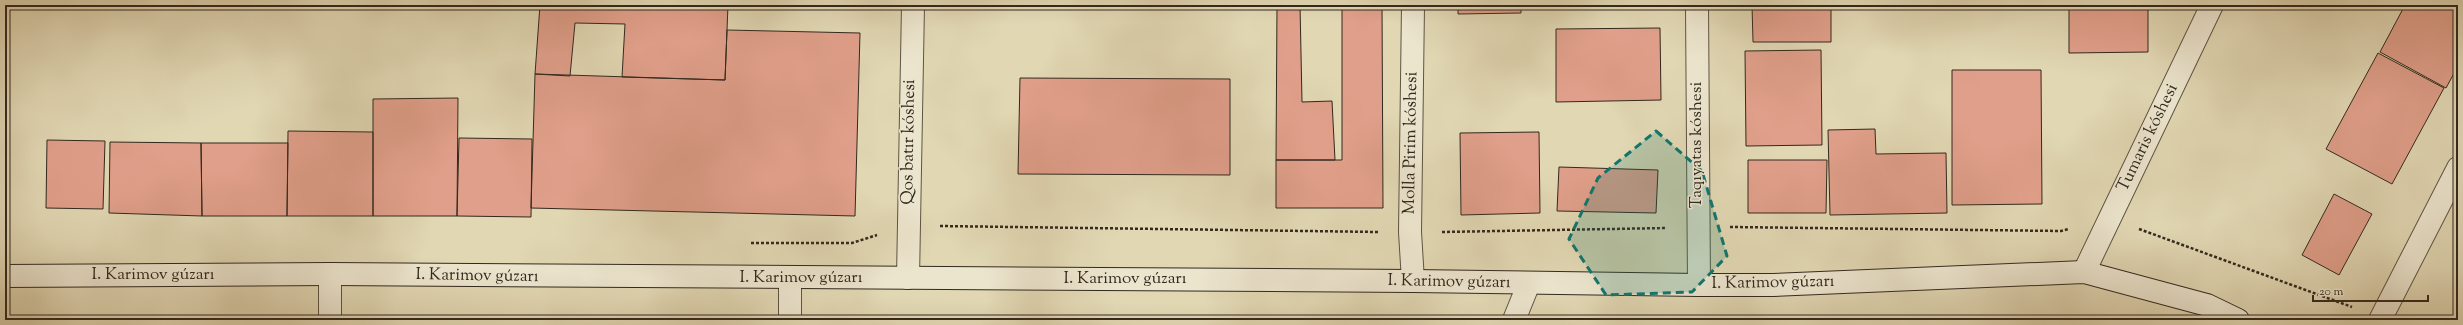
<svg xmlns="http://www.w3.org/2000/svg" width="2463" height="325" font-family="'Sorts Mill Goudy',serif">
<style>
.building{fill:#e09f8a;stroke:#32291e}
.lines{fill:none;stroke-linecap:round;stroke-linejoin:round}
.street-casing{stroke:#5e5443;stroke-width:24}
.secondary-casing{stroke:#32291e;stroke-width:24}
.path{stroke:#32291e;stroke-width:2.5;stroke-dasharray:3 2;stroke-linecap:butt}
.street{stroke:#ece5ce;stroke-width:22}
.secondary{stroke:#ece5ce;stroke-width:22}
.marked{fill:#0f766e;fill-opacity:0.2;stroke:#0f766e;stroke-width:3;stroke-dasharray:8 5;stroke-linejoin:round}
.labels{text-anchor:middle;dominant-baseline:central;stroke-width:3;stroke-linejoin:round;paint-order:stroke}
.street-label{font-size:17px;fill:#32291e;stroke:#ece5ce}
</style>
<rect width="100%" height="100%" fill="#e1d7b3"/>
<filter id="stains"><feTurbulence type="fractalNoise" baseFrequency=".005" numOctaves="4"/><feColorMatrix values="0 0 0 0 .2 0 0 0 0 .09 0 0 0 0 .02 0 0 0 .5 -.17"/></filter>
<radialGradient id="worn" r=".72"><stop offset=".6" stop-color="#630" stop-opacity="0"/><stop offset="1" stop-color="#630" stop-opacity=".3"/></radialGradient>
<path class="building" d="M540 5H728L725 80 622 77 625 24 575 23 570 76 535 74Z
M1277 5H1300L1302 102 1332 101 1335 160H1276Z
M1342 5H1382L1383 208H1276V160H1342Z
M1458 5H1521V13L1458 14Z
M1752 5H1831V42H1753Z
M2069 5H2148V52L2069 53Z
M2405 5H2458V66L2446 88 2380 52Z
M1660 28 1661 100 1556 102V29Z
M727 30 860 33 855 216 531 208 535 74 725 80Z
M1821 50 1822 145 1746 146 1745 51Z
M2378 53 2444 88 2392 184 2326 149Z
M1952 70H2041L2042 204 1952 205Z
M1020 78 1230 79V175L1018 174Z
M458 98 457 216H373V99Z
M1875 129 1876 154 1946 153 1947 213 1830 215 1828 130Z
M288 131 373 132V216H287Z
M1539 132 1540 213 1461 215 1460 133Z
M459 138 532 139 531 217 457 216Z
M47 140 105 141 103 209 46 208Z
M110 142 201 143 202 216 109 213Z
M201 143H288L287 216H202Z
M1748 160H1827L1826 213H1748Z
M1559 167 1658 170 1656 213 1557 211Z
M2334 194 2372 214 2339 275 2302 255Z"/>
<g class="lines">
<defs>
<path id="street" d="M1413 5 1410 232 1413 281
M1697 5 1699 285
M2084 272 2212 5
M908 278 913 5
M330 320V274
M790 320V278
M1514 320 1529 283
M2380 320 2458 168"/>
<path id="secondary" d="M5 276 330 274 1413 281 1699 285H1773L2084 272 2207 305 2238 320"/>
</defs>
<use href="#street" class="street-casing"/>
<use href="#secondary" class="secondary-casing"/>
<path class="path" d="M940 226 1379 232
M1730 227 2061 231 2069 229
M2139 229 2352 307
M1442 232 1667 228
M751 243H852L877 235"/>
<use href="#street" class="street"/>
<use href="#secondary" class="secondary"/>
</g>
<path class="marked" d="M1656 131 1702 171 1727 256 1692 292 1606 295 1569 239 1598 178Z"/>
<g class="labels">
<g class="street-label">
<text transform="translate(2148 138) rotate(-64)">Tumaris kóshesi</text>
<text transform="translate(909 142) rotate(-89)">Qos batır kóshesi</text>
<text transform="translate(1411 143) rotate(-89)">Molla Pirim kóshesi</text>
<text transform="translate(1697 145) rotate(-90)">Taqıyatas kóshesi</text>
<text x="153" y="275">I. Karimov gúzarı</text>
<text transform="translate(477 276) rotate(1)">I. Karimov gúzarı</text>
<text x="801" y="278">I. Karimov gúzarı</text>
<text x="1125" y="279">I. Karimov gúzarı</text>
<text transform="translate(1449 282) rotate(1)">I. Karimov gúzarı</text>
<text transform="translate(1773 283) rotate(-1)">I. Karimov gúzarı</text>
</g>
</g>
<rect width="2463" height="325" fill="none" stroke="#e1d7b3" stroke-width="20"/>
<rect x="6" y="6" width="2451" height="313" fill="none" stroke="#32291e" stroke-width="2"/>
<rect x="10" y="10" width="2443" height="305" fill="none" stroke="#32291e"/>
<path d="M2313 295v6h115v-6" fill="none" stroke="#32291e" stroke-width="2"/>
<text x="2319" y="295" font-size="12" fill="#32291e" stroke="#ece5ce" stroke-width="3" paint-order="stroke">20 m</text>
<rect width="100%" height="100%" filter="url(#stains)"/>
<rect width="100%" height="100%" fill="url(#worn)"/>
</svg>
